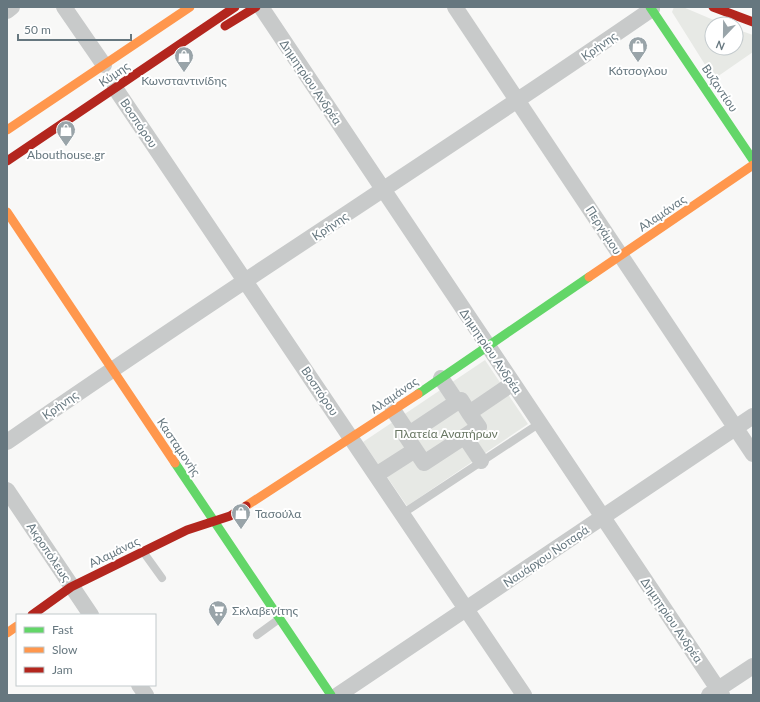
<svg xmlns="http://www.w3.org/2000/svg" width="760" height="702" font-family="Lato,sans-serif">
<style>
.green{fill:#e7e9e5}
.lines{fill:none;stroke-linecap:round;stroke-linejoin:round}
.lane{stroke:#c8caca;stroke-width:8}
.street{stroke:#c8caca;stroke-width:16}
.fast{stroke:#63d668;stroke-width:9}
.slow{stroke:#ff974d;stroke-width:9}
.jam{stroke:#b3261e;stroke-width:9}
.labels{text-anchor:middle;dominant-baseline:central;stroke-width:4;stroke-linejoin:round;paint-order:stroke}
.street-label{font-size:12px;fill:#66777f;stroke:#fff}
.poi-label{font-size:12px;fill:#66777f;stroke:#fff}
.park-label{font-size:12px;fill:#6a7864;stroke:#fff}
</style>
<rect width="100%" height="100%" fill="#f8f8f7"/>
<path class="green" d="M674 7H683L723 24H712V48H736V29L753 35V52L714 79 672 12Z
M485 360 528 424 407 506 363 442Z"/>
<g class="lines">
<path class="lane" d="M402 514 540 423
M144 553 162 578
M257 635 279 619"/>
<path class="street" d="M64 7 104 65
M261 7 722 695
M455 7 753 454
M7 11 12 7
M115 88 524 695
M441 378 457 402 461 400 469 413 513 383
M457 402 406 436 424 463 479 427 469 413
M393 410 409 434
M465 437 481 461
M7 442C219 294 439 156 652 9
M376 475 415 450
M7 490 91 615
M139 685 146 695
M338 695 753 416
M709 695 753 666"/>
<path class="fast" d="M650 7 753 160
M418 394 589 277
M175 463 331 695"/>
<path class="slow" d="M7 130 190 7
M7 212 175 463
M589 277 753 165
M246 506 418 394
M7 633 17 626"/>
<path class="jam" d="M713 7 753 22
M225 26 256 7
M7 161 235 7
M32 615 71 587 187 530 230 516 246 506"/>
</g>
<defs>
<symbol id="shop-pin" viewBox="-11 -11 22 30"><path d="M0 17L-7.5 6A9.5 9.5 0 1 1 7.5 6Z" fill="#99a4a9" stroke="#fff"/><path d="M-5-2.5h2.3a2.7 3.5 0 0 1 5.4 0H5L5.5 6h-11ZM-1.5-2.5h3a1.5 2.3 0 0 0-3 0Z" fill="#fff"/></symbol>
<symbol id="supermarket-pin" viewBox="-11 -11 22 30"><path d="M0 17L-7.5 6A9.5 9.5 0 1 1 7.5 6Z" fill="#99a4a9" stroke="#fff"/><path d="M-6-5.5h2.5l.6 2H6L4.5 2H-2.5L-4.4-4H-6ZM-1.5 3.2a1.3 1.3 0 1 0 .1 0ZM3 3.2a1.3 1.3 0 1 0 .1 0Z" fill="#fff"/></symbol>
</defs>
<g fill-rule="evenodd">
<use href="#shop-pin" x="627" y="35" width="22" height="30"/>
<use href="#shop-pin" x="173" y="45" width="22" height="30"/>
<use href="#shop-pin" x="55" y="119" width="22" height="30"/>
<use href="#shop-pin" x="230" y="502" width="22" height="30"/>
<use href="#supermarket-pin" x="207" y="599" width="22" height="30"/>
</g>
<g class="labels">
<g class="street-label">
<text transform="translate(599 46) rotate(-35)">Κρήνης</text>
<text transform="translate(114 74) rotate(-34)">Κύμης</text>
<text transform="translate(311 82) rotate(56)">Δημητρίου Ανδρέα</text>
<text transform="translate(720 88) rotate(56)">Βυζαντίου</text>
<text transform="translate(139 123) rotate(56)">Βοσπόρου</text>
<text transform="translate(662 213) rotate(-34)">Αλαμάνας</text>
<text transform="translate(330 226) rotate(-34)">Κρήνης</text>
<text transform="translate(604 230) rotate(57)">Περγάμου</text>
<text transform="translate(491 351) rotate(56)">Δημητρίου Ανδρέα</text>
<text transform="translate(320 391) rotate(56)">Βοσπόρου</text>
<text transform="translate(394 395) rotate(-34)">Αλαμάνας</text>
<text transform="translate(60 405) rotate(-35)">Κρήνης</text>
<text transform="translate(179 447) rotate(56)">Κασταμονής</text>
<text transform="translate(49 552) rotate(56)">Ακροπόλεως</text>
<text transform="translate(114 552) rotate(-26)">Αλαμάνας</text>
<text transform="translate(546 556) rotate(-34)">Ναυάρχου Νοταρά</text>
<text transform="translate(672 620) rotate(56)">Δημητρίου Ανδρέα</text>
</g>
<g class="poi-label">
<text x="638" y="70">Κότσογλου</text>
<text x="184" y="80">Κωνσταντινίδης</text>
<text x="66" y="154">Abouthouse.gr</text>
<text x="255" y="513" text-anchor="start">Τασούλα</text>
<text x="232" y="610" text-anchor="start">Σκλαβενίτης</text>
</g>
<g class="park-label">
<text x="446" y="433">Πλατεία Αναπήρων</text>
</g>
</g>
<rect width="760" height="702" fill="none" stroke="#66777f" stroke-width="16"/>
<rect x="16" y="614" width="140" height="72" fill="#ffffff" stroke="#c2c9cc"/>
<rect x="24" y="627" width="20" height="6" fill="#63d668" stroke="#c2c9cc"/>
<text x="52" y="634" font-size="12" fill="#66777f">Fast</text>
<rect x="24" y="647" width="20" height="6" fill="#ff974d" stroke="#c2c9cc"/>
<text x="52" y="654" font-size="12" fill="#66777f">Slow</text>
<rect x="24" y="667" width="20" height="6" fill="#b3261e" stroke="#c2c9cc"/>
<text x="52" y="674" font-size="12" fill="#66777f">Jam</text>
<g transform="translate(724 36) rotate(202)"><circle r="19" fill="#ffffff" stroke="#c2c9cc"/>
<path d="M0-3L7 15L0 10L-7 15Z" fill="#99a4a9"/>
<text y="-6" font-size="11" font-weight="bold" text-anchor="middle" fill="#66777f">N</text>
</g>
<path d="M18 34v6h113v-6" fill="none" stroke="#66777f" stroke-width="2"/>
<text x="24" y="34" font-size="12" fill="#66777f" stroke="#ffffff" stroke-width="3" paint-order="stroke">50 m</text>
</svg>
